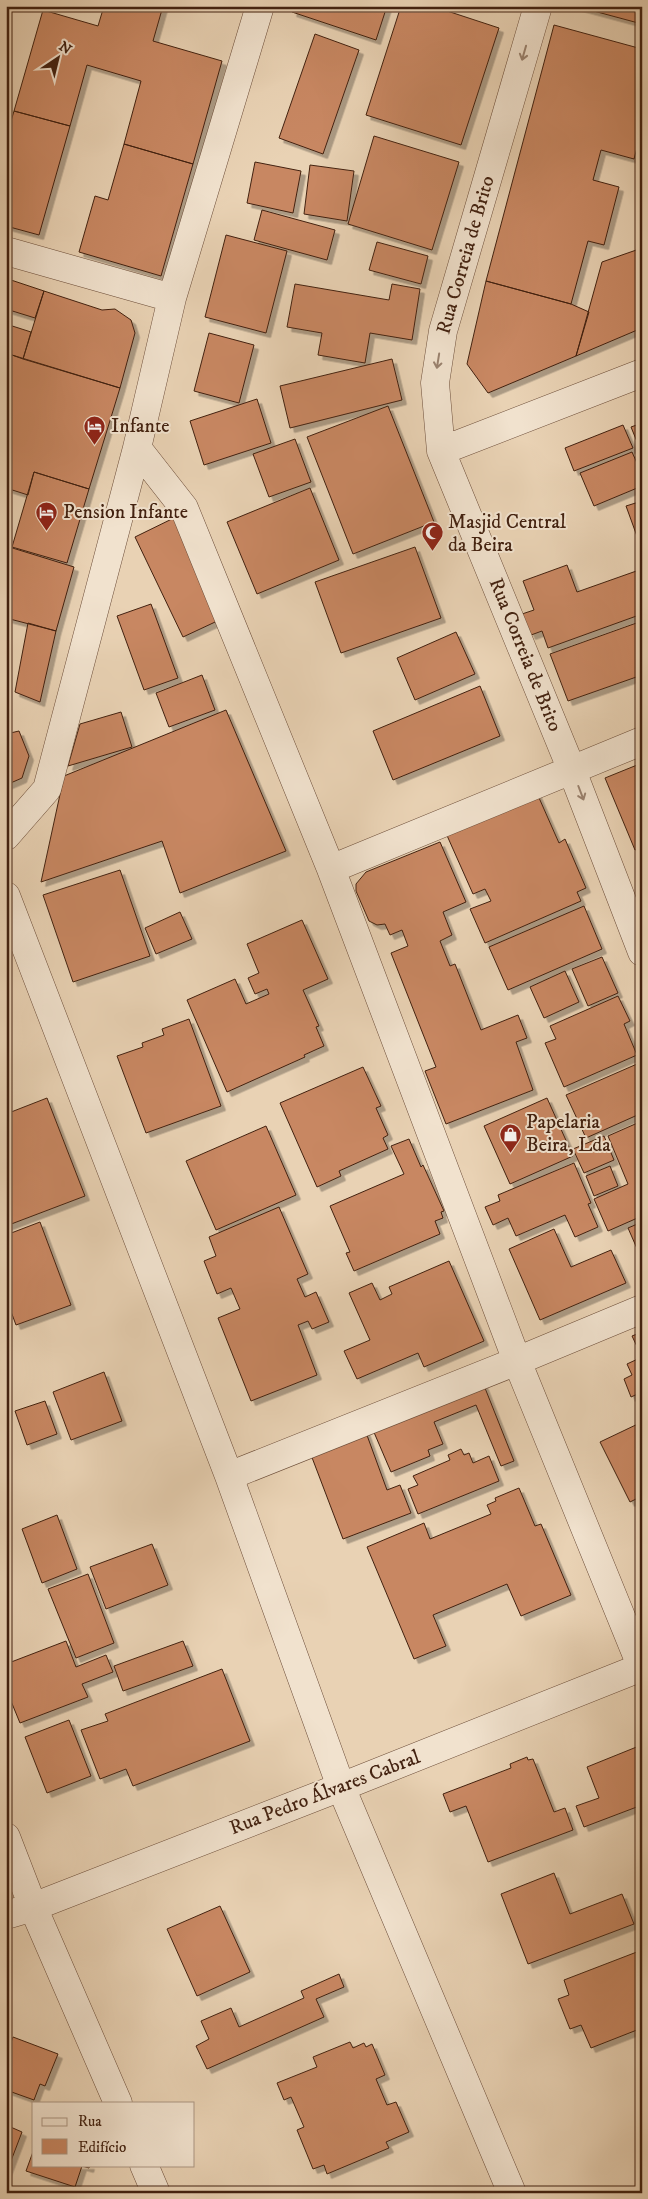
<svg xmlns="http://www.w3.org/2000/svg" width="648" height="2199" font-family="'IM FELL DW Pica',serif">
<style>
.building{fill:#c88762;stroke:#422110;filter:url(#shadow)}
.lines{fill:none;stroke-linecap:round;stroke-linejoin:round}
.minor-casing{stroke:#6c4d39;stroke-width:29}
.tertiary-casing{stroke:#6c4d39;stroke-width:29}
.minor{stroke:#f1e2ce;stroke-width:28}
.tertiary{stroke:#f1e2ce;stroke-width:28}
.oneway{stroke:#9a826f}
.labels{text-anchor:middle;dominant-baseline:central;stroke-width:4;stroke-linejoin:round;paint-order:stroke}
.street-label{font-size:20px;fill:#422110;stroke:#f1e2ce}
.poi-label{font-size:20px;fill:#422110;stroke:#f1e2ce;text-anchor:start}
</style>
<defs>
<filter id="shadow"><feDropShadow dx="4.5" dy="4.5" stdDeviation="0" flood-color="#0004"/></filter>
</defs>
<rect width="100%" height="100%" fill="#e9d2b4"/>
<filter id="stains"><feTurbulence type="fractalNoise" baseFrequency=".004" numOctaves="4"/><feColorMatrix values="0 0 0 0 .2 0 0 0 0 .09 0 0 0 0 .02 0 0 0 .5 -.17"/></filter>
<radialGradient id="worn" r=".72"><stop offset=".6" stop-color="#630" stop-opacity="0"/><stop offset="1" stop-color="#630" stop-opacity=".3"/></radialGradient>
<path class="building" d="M104 6H163L153 41 222 61 193 164 124 144 141 81 87 65 70 126 14 111 43 10 98 26Z
M294 6H387L376 40 292 12Z
M401 6H432L499 28 461 145 366 115Z
M575 6H642V24Z
M554 25 642 49V129L634 159 601 150 593 180 619 187 604 245 588 241 571 304 486 281Z
M315 34 359 50 323 154 279 138Z
M14 111 70 126 39 235 6 226V138Z
M374 136 459 162 432 250 348 224Z
M124 144 193 164 161 276 79 252 95 196 108 200Z
M255 162 301 171 293 213 247 203Z
M310 165 354 171 347 221 304 214Z
M262 210 335 230 327 260 254 240Z
M226 235 287 251 266 333 205 317Z
M377 242 428 256 421 284 369 270Z
M642 248V328L576 356 602 262Z
M11 280 44 291 35 318 6 309V295Z
M486 281 571 304 589 312 576 356 488 393 467 364Z
M295 284 389 300 392 284 420 289 412 340 370 333 365 363 318 355 322 333 287 327Z
M44 291 102 310 115 309 131 320 135 333 120 388 23 359Z
M6 324 31 332 23 359 12 355 6 372Z
M209 333 254 345 239 403 194 391Z
M12 355 120 388 89 489 34 472 28 495 6 488V372Z
M392 359 402 400 290 428 280 386Z
M257 399 271 443 204 465 190 421Z
M388 406 434 522 353 554 307 437Z
M642 423V454L631 427Z
M623 425 633 448 574 471 565 448Z
M295 439 311 482 269 497 253 454Z
M632 452 642 474V486L594 506 580 473Z
M34 472 89 489 67 563 12 547Z
M310 488 339 560 257 594 227 522Z
M642 501V550L626 506Z
M180 515 228 616 183 637 135 537Z
M6 546 74 567 56 631 6 618Z
M415 547 441 618 341 653 315 582Z
M567 565 577 592 642 569V614L548 648 542 631 531 635 522 614 534 610 523 581Z
M151 604 178 678 144 690 117 616Z
M642 621V675L568 701 550 654Z
M28 623 56 631 40 702 15 692Z
M456 632 475 674 415 700 397 658Z
M202 675 215 710 169 727 156 693Z
M480 686 500 736 393 780 373 731Z
M226 710 286 851 180 893 162 841 41 882 64 776Z
M121 712 132 747 68 766 80 724Z
M19 731 29 756 22 778 6 785V734Z
M642 763V847L635 850 605 778Z
M536 791 559 843 565 839 586 888 577 892 581 901 485 943 470 909 491 901 485 889 473 894 445 831Z
M440 842 466 902 443 912 452 935 440 941 450 966 455 964 481 1030 518 1015 527 1038 516 1042 533 1090 446 1124 425 1071 436 1067 391 953 408 946 402 930 390 935 385 924 377 925 369 921 356 891V884L366 872Z
M120 870 150 956 73 982 43 895Z
M584 906 602 949 508 990 489 947Z
M180 912 192 939 156 954 145 928Z
M302 920 328 979 303 990 319 1026 316 1027 324 1046 304 1055 305 1057 227 1092 187 1000 235 979 246 1004 269 994 267 989 255 994 248 978 259 973 247 944Z
M602 957 618 993 588 1006 572 969Z
M565 971 579 1002 544 1018 530 987Z
M618 996 630 1021 624 1024 637 1055 564 1087 545 1043 556 1039 550 1026Z
M189 1019 221 1106 146 1133 117 1056 143 1047 142 1043 164 1035 162 1029Z
M637 1064 642 1075V1113L586 1138 566 1095Z
M363 1067 381 1106 376 1108 388 1135 383 1138 388 1149 339 1171 341 1176 317 1187 280 1103Z
M47 1098 85 1196 6 1226V1195L10 1193 6 1183V1114Z
M547 1098 573 1156 510 1184 484 1126Z
M642 1121V1216L608 1231 594 1199 628 1184 608 1136Z
M266 1126 296 1195 216 1230 186 1161Z
M604 1136 614 1160 584 1173 573 1149Z
M409 1139 421 1167 423 1165 444 1211 441 1212 443 1218 435 1221 440 1234 354 1271 346 1253 350 1252 330 1206 404 1174 391 1146Z
M574 1163 591 1203 588 1204 598 1227 575 1237 565 1215 516 1236 508 1218 493 1225 485 1207 500 1201 498 1195Z
M610 1166 618 1186 594 1196 586 1176Z
M279 1207 308 1274 297 1279 305 1297 316 1292 329 1322 312 1329 308 1321 298 1325 317 1375 251 1401 218 1318 240 1309 231 1288 217 1294 204 1261 216 1256 209 1237Z
M40 1222 71 1305 16 1325 6 1298V1235Z
M642 1222V1260L628 1228Z
M554 1229 571 1267 611 1250 626 1283 540 1320 509 1249Z
M449 1261 484 1341 424 1367 418 1353 357 1379 344 1351 370 1340 349 1293 372 1283 380 1300 392 1294 389 1287Z
M642 1332V1392L631 1397 624 1379 632 1375 627 1364 642 1357 632 1336Z
M104 1372 122 1421 71 1440 53 1392Z
M483 1383 514 1461 501 1466 476 1405 434 1422 443 1444 428 1450 430 1456 391 1472 370 1423Z
M45 1401 57 1434 27 1445 15 1411Z
M642 1422V1496L630 1502 600 1442Z
M364 1427 387 1490 400 1485 411 1513 343 1539 308 1447Z
M461 1449 464 1455 469 1453 473 1463 489 1456 499 1481 418 1514 408 1489 418 1485 413 1476 450 1460 448 1455Z
M519 1488 535 1526 541 1524 571 1595 521 1616 507 1584 433 1615 446 1646 414 1659 367 1547 424 1523 430 1539 491 1514 487 1505 496 1501 495 1498Z
M57 1515 77 1569 42 1583 22 1529Z
M152 1544 168 1585 106 1609 90 1567Z
M88 1574 114 1643 76 1658 48 1589Z
M66 1641 76 1667 106 1655 113 1672 82 1684 88 1697 20 1723 6 1689V1664Z
M183 1641 193 1666 123 1691 114 1666Z
M222 1669 250 1741 133 1786 126 1769 100 1779 81 1730 108 1721 105 1714Z
M69 1720 91 1776 47 1793 25 1737Z
M639 1746 642 1753V1805L584 1827 576 1806 599 1798 587 1767Z
M527 1757 528 1760 533 1759 554 1812 565 1808 573 1830 488 1862 466 1806 450 1812 443 1794 511 1768 510 1764Z
M554 1873 570 1914 622 1894 634 1924 528 1964 501 1894Z
M220 1906 250 1972 197 1996 167 1929Z
M642 1950V2028L591 2048 581 2025 570 2029 558 1999 569 1995 564 1980Z
M339 1974 344 1987 316 1999 324 2017 207 2069 196 2046 209 2039 201 2021 231 2008 239 2027 304 1998 301 1991Z
M13 2037 58 2054 45 2086 40 2084 34 2100 6 2090V2055Z
M350 2042 353 2048 364 2043 366 2047 372 2044 385 2075 376 2079 387 2105 396 2102 409 2132 386 2142 389 2148 327 2174 324 2165 313 2169 297 2130 304 2127 291 2097 284 2100 277 2083 317 2067 313 2057Z
M6 2125 22 2132 6 2174Z
M34 2149V2165H90L89 2168 82 2166 75 2187 26 2171Z"/>
<g class="lines">
<defs>
<path id="minor" d="M538 6 443 331 435 383 441 451 571 768 642 952
M6 251 172 298
M137 448 184 508 331 869 517 1361 642 1668
M441 451 642 373
M6 836 47 789 137 448 172 298 260 6
M331 869 642 741
M6 896 229 1476 341 1787 33 1907 6 1915
M229 1476 517 1361 642 1309
M6 1837 33 1907 118 2103
M144 2165 156 2193"/>
<path id="tertiary" d="M512 2193 341 1787 642 1667"/>
</defs>
<use href="#minor" class="minor-casing"/>
<use href="#tertiary" class="tertiary-casing"/>
<use href="#minor" class="minor"/>
<use href="#tertiary" class="tertiary"/>
</g>
<defs><path id="oneway-shaft" d="M-6 0H5M1.5-3L5.5 0L1.5 3" fill="none" stroke-width="1.6" stroke-linecap="round" stroke-linejoin="round" transform="scale(1.25)"/></defs>
<g class="oneway">
<use href="#oneway-shaft" transform="translate(524 53) rotate(106)"/>
<use href="#oneway-shaft" transform="translate(438 361) rotate(99)"/>
<use href="#oneway-shaft" transform="translate(581 793) rotate(69)"/>
</g>
<defs>
<symbol id="hotel-pin" viewBox="-11 -11 22 30"><path d="M0 17L-7.5 6A9.5 9.5 0 1 1 7.5 6Z" fill="#8f2418" stroke="#f1e2ce"/><path d="M-6-4.5h1.5V1H6V5H4.5V3h-9V5H-6ZM-4 0a1.8 1.8 0 1 1 3.6 0ZM.5 0V-2.5h3Q6-2.5 6 0Z" fill="#fff"/></symbol>
<symbol id="mosque-pin" viewBox="-11 -11 22 30"><path d="M0 17L-7.5 6A9.5 9.5 0 1 1 7.5 6Z" fill="#8f2418" stroke="#f1e2ce"/><path d="M3.5-4.9A6 6 0 1 0 3.5 4.9A5 5 0 1 1 3.5-4.9Z" fill="#fff"/></symbol>
<symbol id="shop-pin" viewBox="-11 -11 22 30"><path d="M0 17L-7.5 6A9.5 9.5 0 1 1 7.5 6Z" fill="#8f2418" stroke="#f1e2ce"/><path d="M-5-2.5h2.3a2.7 3.5 0 0 1 5.4 0H5L5.5 6h-11ZM-1.5-2.5h3a1.5 2.3 0 0 0-3 0Z" fill="#fff"/></symbol>
</defs>
<g fill-rule="evenodd">
<use href="#hotel-pin" x="82" y="414" width="25" height="34"/>
<use href="#hotel-pin" x="34" y="500" width="25" height="34"/>
<use href="#mosque-pin" x="420" y="520" width="25" height="34"/>
<use href="#shop-pin" x="498" y="1122" width="25" height="34"/>
</g>
<g class="labels">
<g class="street-label">
<text transform="translate(466 255) rotate(-74)">Rua Correia de Brito</text>
<text transform="translate(525 655) rotate(68)">Rua Correia de Brito</text>
<text transform="translate(325 1793) rotate(-21)">Rua Pedro Álvares Cabral</text>
</g>
<g class="poi-label">
<text x="111" y="426">Infante</text>
<text x="63" y="512">Pension Infante</text>
<text x="448" y="522">Masjid Central<tspan x="448" dy="23">da Beira</tspan></text>
<text x="526" y="1122">Papelaria<tspan x="526" dy="23">Beira, Lda</tspan></text>
</g>
</g>
<rect width="648" height="2199" fill="none" stroke="#e9d2b4" stroke-width="25"/>
<rect x="8" y="8" width="633" height="2184" fill="none" stroke="#422110" stroke-width="2.5"/>
<rect x="12" y="12" width="623" height="2174" fill="none" stroke="#422110"/>
<rect x="32" y="2102" width="162" height="65" fill="#f1e2ce" stroke="#ab9582"/>
<rect x="42" y="2118" width="25" height="8" fill="#f1e2ce" stroke="#ab9582"/>
<text x="78" y="2126" font-size="15" fill="#422110">Rua</text>
<rect x="42" y="2139" width="25" height="15" fill="#c88762" stroke="#ab9582"/>
<text x="78" y="2152" font-size="15" fill="#422110">Edifício</text>
<g transform="translate(58 58) rotate(35)" stroke="#f1e2ce" stroke-width="4" paint-order="stroke">
<path d="M0-4L9 19L0 12L-9 19Z" fill="#422110"/>
<text y="-8" font-size="14" font-weight="bold" text-anchor="middle" fill="#422110">N</text>
</g>
<rect width="100%" height="100%" filter="url(#stains)"/>
<rect width="100%" height="100%" fill="url(#worn)"/>
</svg>
